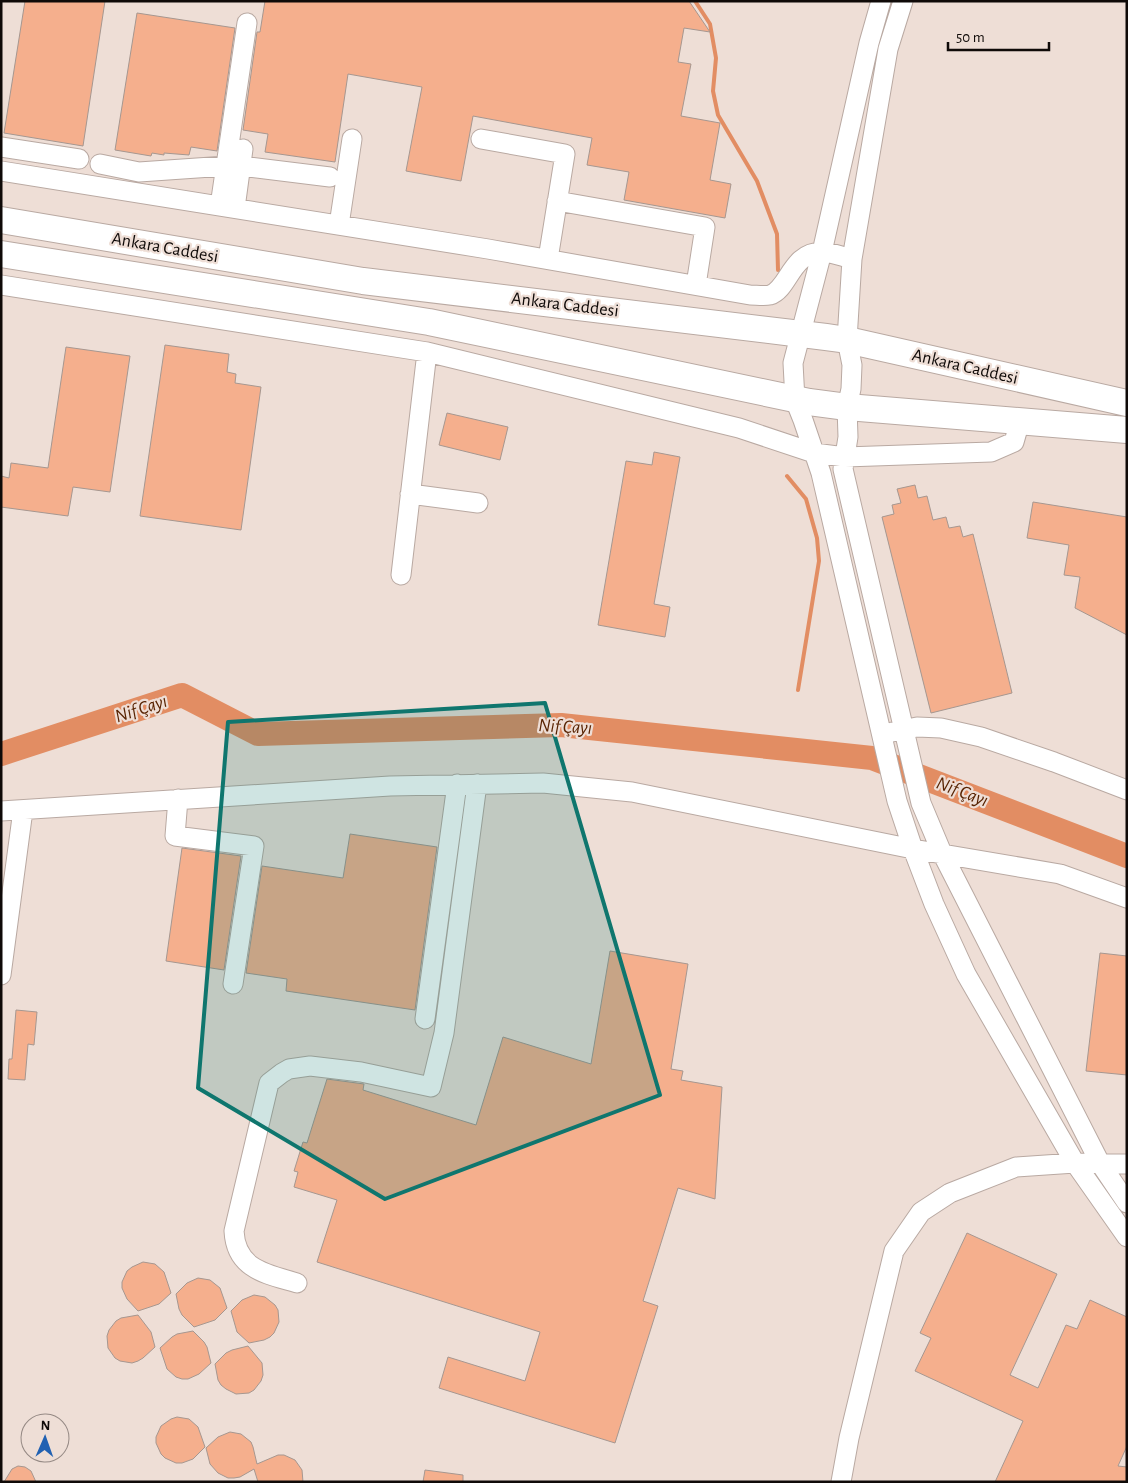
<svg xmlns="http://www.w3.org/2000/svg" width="1128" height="1483" font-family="'Alegreya Sans',sans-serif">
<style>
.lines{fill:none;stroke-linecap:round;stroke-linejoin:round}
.stream{stroke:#e28d63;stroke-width:4}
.river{stroke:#e28d63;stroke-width:24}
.building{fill:#f5af8d;stroke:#a69790}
.minor-casing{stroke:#b9a9a2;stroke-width:21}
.highway-casing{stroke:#b9a9a2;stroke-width:28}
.minor{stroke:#fff;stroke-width:19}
.highway{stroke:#fff;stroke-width:26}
.marked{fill:#0f766e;fill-opacity:0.2;stroke:#0f766e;stroke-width:4;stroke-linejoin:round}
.labels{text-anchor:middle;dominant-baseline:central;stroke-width:4.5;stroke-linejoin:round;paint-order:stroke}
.street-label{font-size:18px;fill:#0f0a08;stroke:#eeded6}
.water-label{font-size:19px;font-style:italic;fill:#582302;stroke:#eeded6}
</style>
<rect width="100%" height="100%" fill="#eeded6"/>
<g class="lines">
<path class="stream" d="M695 1 710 24 716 58 713 91 718 115 757 181 777 234 778 270
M787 476 806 499 817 538 819 561 798 690"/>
<path class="river" d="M1 754 182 695 258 734 561 725 872 758 1127 856"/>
</g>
<path class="building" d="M25 1H105L83 146 4 133Z
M265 1H689L710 32 684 28 678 62 691 64 681 116 720 123 710 180 731 184 725 218 624 200 629 172 587 165 592 138 473 116 461 181 406 171 422 87 348 74 335 162 265 152 268 134 243 130 257 32H260Z
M137 13 235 28 217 151 191 147 189 155 164 153V155L152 153 151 156 115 150Z
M165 345 229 354 227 372 236 374 235 383 261 387 241 530 140 516Z
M66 347 130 356 110 492 73 487 68 516 1 507V476L9 478 11 463 48 468Z
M447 413 508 427 500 460 439 445Z
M654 452 680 457 654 604 670 607 665 637 598 625 626 461 652 465Z
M915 485 918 498 927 496 933 520 946 517 949 528 960 526 963 537 973 534 1012 693 931 713 882 517 894 514 892 505 901 503 897 489Z
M1033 502 1127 517V635L1075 608 1080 577 1064 575 1069 545 1027 538Z
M350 834 437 847 415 1010 286 991 287 979 246 973 262 866 343 878Z
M182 848 241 856 224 970 166 961Z
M610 951 688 964 671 1069 683 1071 681 1080 722 1087 715 1199 678 1188 643 1301 658 1306 615 1443 439 1388 448 1357 525 1381 540 1332 317 1262 337 1200 294 1187 298 1172 294 1171 303 1142 307 1143 327 1079 364 1084 363 1090 476 1125 503 1037 591 1064Z
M1100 953 1127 956V1075L1086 1071Z
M16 1010 37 1012 34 1045 28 1044 25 1080 8 1079 9 1059H12Z
M967 1233 1057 1274 1010 1375 1038 1388 1066 1325 1077 1329 1090 1300 1127 1317V1446L1118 1466 1127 1467V1482H995L1023 1421 915 1371 931 1338 920 1333Z
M143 1262 155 1264 164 1272 171 1293 159 1304 138 1311 127 1299 122 1288V1282L127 1271 132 1267Z
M198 1278 210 1280 220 1288 227 1308 215 1320 194 1327 182 1315 179 1309 176 1294 187 1283Z
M254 1295 265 1297 275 1305 278 1310 279 1322 274 1333 270 1337 264 1340 249 1343 237 1332 231 1311 242 1300Z
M138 1315 151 1332 155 1347 143 1358 138 1361 132 1363 120 1361 115 1358 108 1348 107 1336 109 1330 116 1321 121 1318Z
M193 1331 204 1342 207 1347 211 1363 199 1374 188 1379H182L176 1377 167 1369 160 1348 172 1337 177 1334Z
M248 1346 262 1363 263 1375 261 1381 254 1390 249 1393 236 1394 226 1389 221 1385 218 1380 215 1364 226 1353 232 1350Z
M177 1417 189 1419 198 1427 205 1447 193 1459 182 1463H176L165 1458 161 1454 156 1443V1437L161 1426 171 1419Z
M230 1432 241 1434 251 1442 253 1447 257 1464 278 1455H284L295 1460 302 1470 303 1482H258L254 1469 240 1477 234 1478H228L218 1473 210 1464 206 1448 218 1437Z
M18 1466 25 1467 31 1471 36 1482H4L12 1469Z
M425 1470 463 1475V1482H423Z"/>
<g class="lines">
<defs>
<path id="minor" d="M881 1 869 43 822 252 793 363 795 400 803 420 821 473 897 801 913 849 934 904 966 974 1075 1163 1127 1237
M903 1 888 49 852 259 847 340 852 365 851 389 847 407 848 437 843 469 921 803 942 853 1100 1163 1127 1203
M481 139 565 154 548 259
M1 147 79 159
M100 164 139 172 226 166
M241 166 330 177
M1 171 488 249 750 295C756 295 764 296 770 295 789 289 791 252 822 252 832 252 843 257 852 259
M557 201 705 227 696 285
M220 206 247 23
M235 208 243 149
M339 225 352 139
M1 285 427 352 739 428 814 453 845 457 991 452 1014 442 1020 421
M410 494 478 503
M401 575 427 352
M892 732 917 727 941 728 981 737 1054 762 1127 790
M178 799 175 836 254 846 233 984
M1 811 390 786 543 783 632 792 913 849 1060 874 1127 898
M1 975 23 810
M425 1019 457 784
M297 1283C267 1274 236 1270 234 1231L269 1083 282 1073 289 1069 310 1066 361 1072 431 1087 444 1033 477 784
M841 1482 849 1438 894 1251 921 1212 950 1193 1016 1167 1075 1163 1127 1164"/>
<path id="highway" d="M1 220 363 281 826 337 847 340 1127 403
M1 254 429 322 809 402 847 407 1127 430"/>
</defs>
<use href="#minor" class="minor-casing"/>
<use href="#highway" class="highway-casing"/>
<use href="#minor" class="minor"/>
<use href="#highway" class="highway"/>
</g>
<path class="marked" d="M545 703 660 1095 385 1199 198 1088 228 722Z"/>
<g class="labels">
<g class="street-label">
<text transform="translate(165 248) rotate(10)">Ankara Caddesi</text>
<text transform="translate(565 305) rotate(7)">Ankara Caddesi</text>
<text transform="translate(965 367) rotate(13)">Ankara Caddesi</text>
</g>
<g class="water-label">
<text transform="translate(141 709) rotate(-18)">Nif Çayı</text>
<text transform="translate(565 727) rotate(3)">Nif Çayı</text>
<text transform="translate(962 792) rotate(21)">Nif Çayı</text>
</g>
</g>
<rect width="1128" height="1483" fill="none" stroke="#0f0a08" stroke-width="5"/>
<g transform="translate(45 1438) rotate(2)"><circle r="24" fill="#eeded6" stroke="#958984"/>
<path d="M0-4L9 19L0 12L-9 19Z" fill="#2161b2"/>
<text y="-8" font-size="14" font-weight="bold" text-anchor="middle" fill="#0f0a08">N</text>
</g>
<path d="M948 42v8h101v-8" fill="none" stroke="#0f0a08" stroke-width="2.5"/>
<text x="956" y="42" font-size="15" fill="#0f0a08" stroke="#eeded6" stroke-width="4" paint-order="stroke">50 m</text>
</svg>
